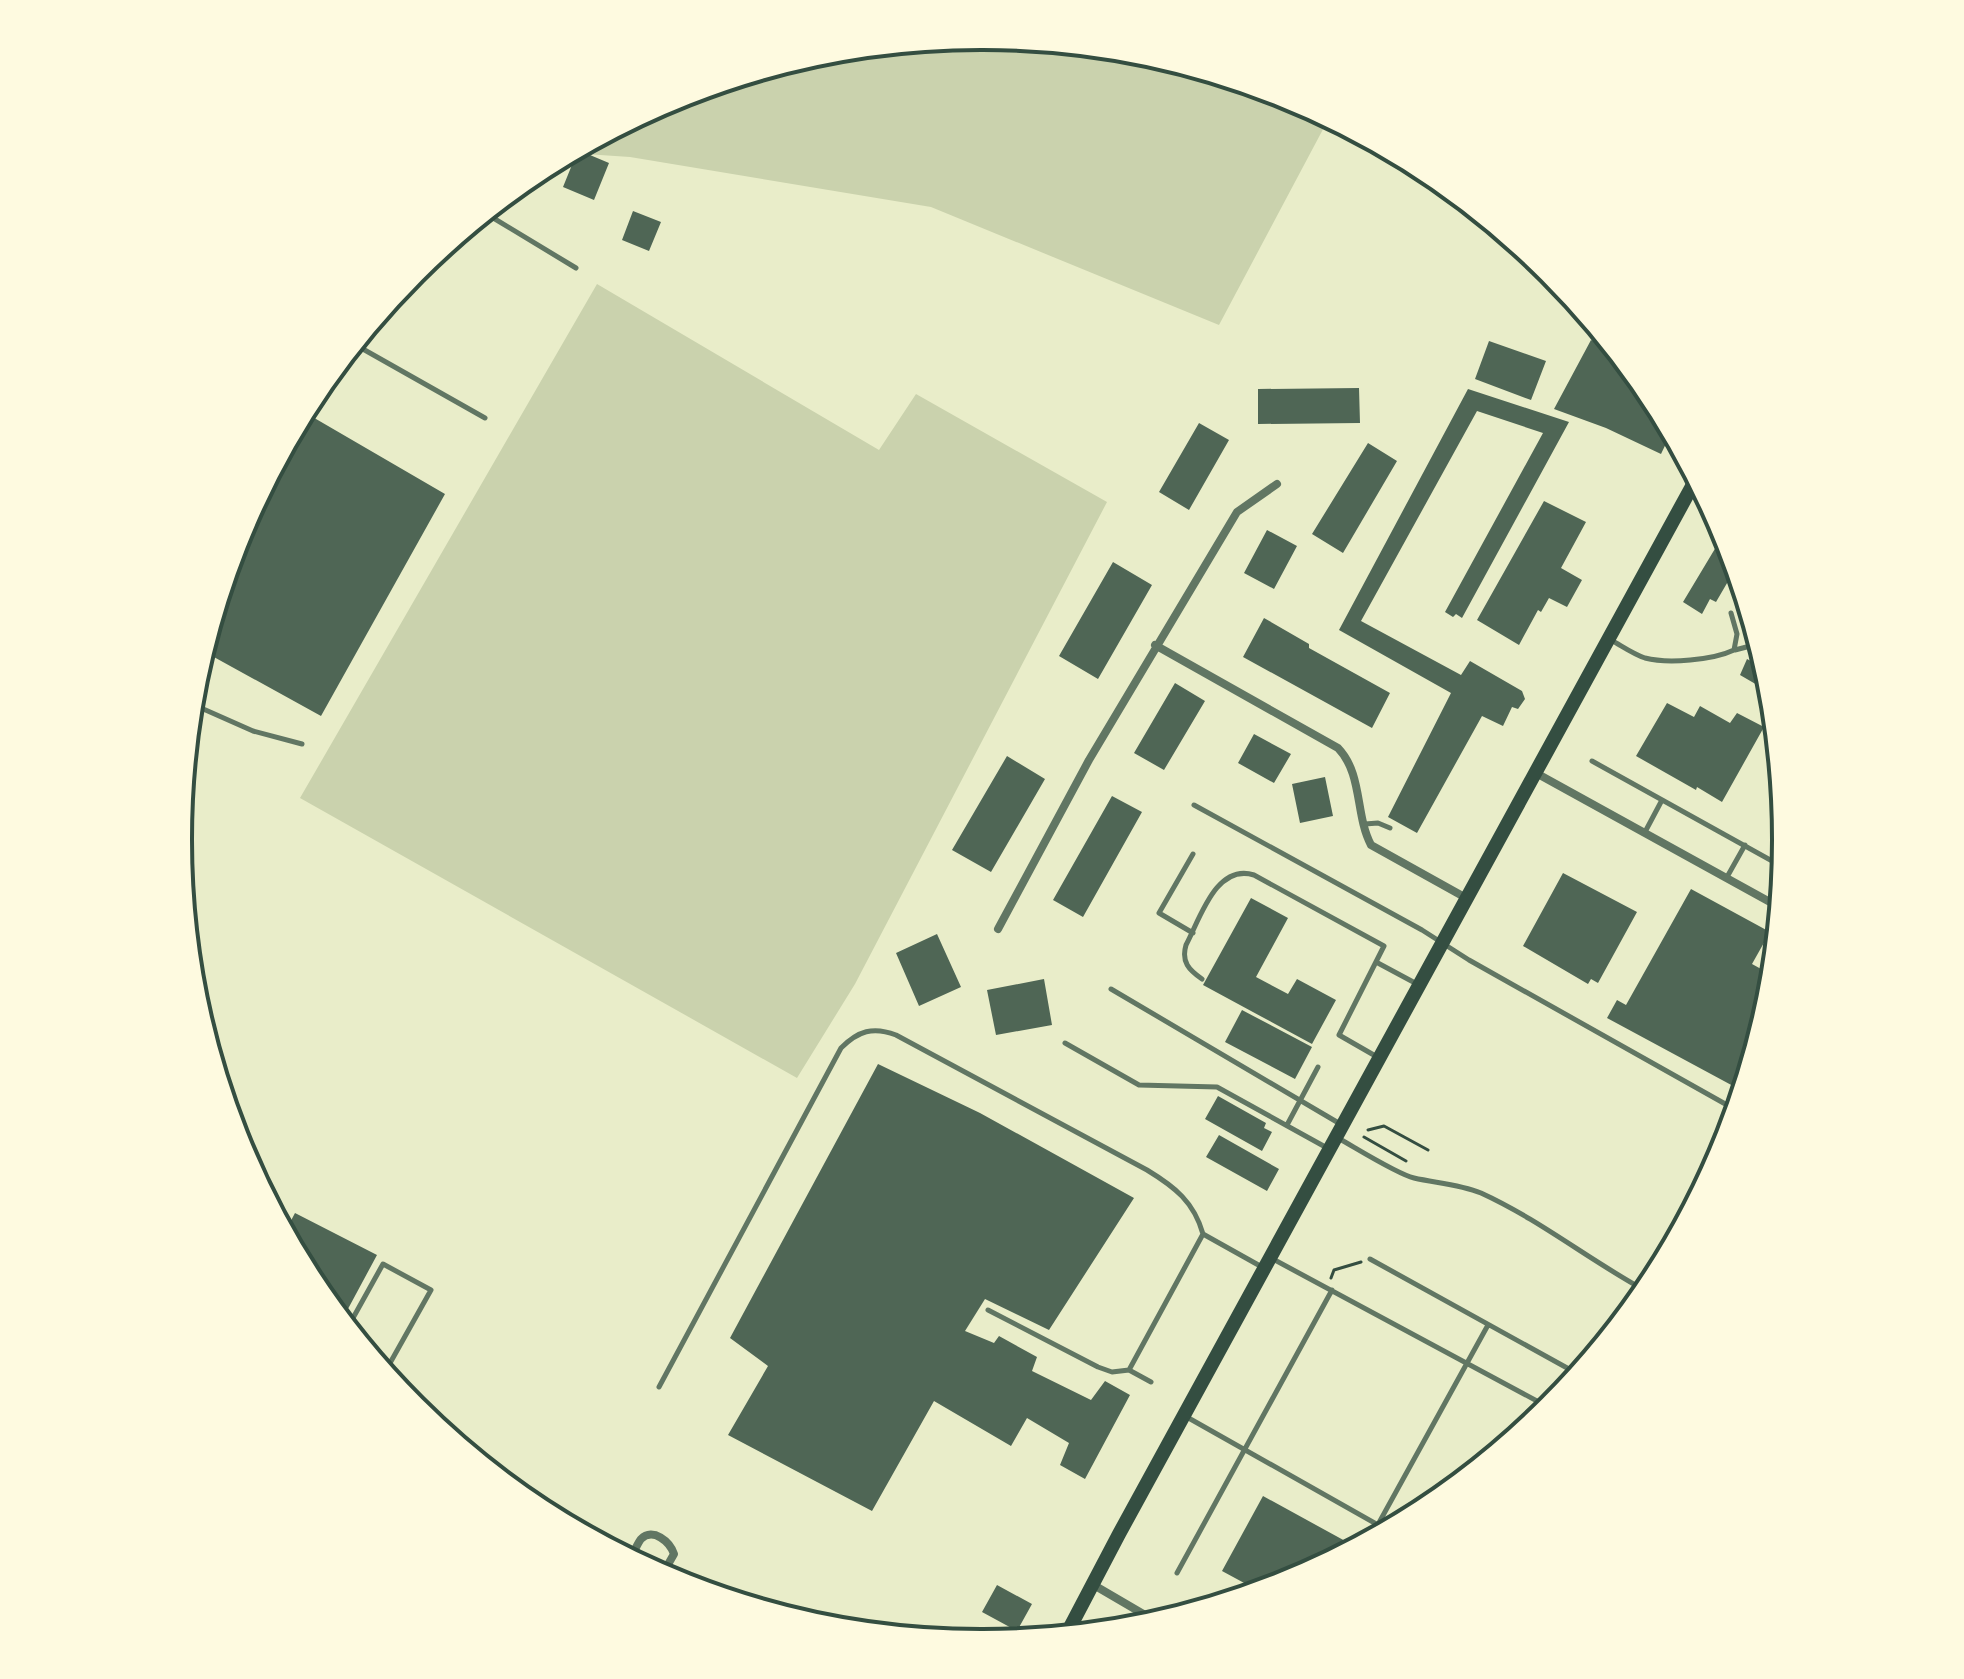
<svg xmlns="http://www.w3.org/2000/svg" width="1964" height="1679" font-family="'Fira Sans',sans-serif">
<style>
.green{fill:#cad2ad}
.building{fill:#4f6655}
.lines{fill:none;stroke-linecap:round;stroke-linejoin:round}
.path{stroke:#344e41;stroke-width:3}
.service{stroke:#617663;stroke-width:5}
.minor{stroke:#617663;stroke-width:8}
.secondary{stroke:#344e41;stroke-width:14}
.rim{fill:none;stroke:#344e41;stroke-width:4}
</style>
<rect width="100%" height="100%" fill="#e9edc9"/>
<path class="green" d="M982 36 1139 52 1290 97 1329 118 1219 325 931 207 630 157 570 153 675 97 826 51Z
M597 284 879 450 916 394 1107 502 855 984 797 1078 300 798Z"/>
<path class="building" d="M578 150 609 163 594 200 563 187Z
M633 211 661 222 649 251 622 240Z
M1591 340 1620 356 1650 393 1671 433 1661 454 1606 428 1554 409Z
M1489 341 1546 361 1531 400 1475 379Z
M1359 388 1360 423 1258 424V389Z
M1468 389 1569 422 1462 618 1456 614 1453 617 1445 612 1543 433 1477 411 1361 621 1461 675 1470 661 1522 691 1525 699 1518 709 1512 707 1503 726 1482 716 1417 833 1388 817 1451 693 1339 630Z
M304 412 445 494 321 716 203 651 240 532Z
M1199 423 1229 440 1189 510 1159 492Z
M1368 443 1397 461 1343 553 1312 534Z
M1544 501 1586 522 1561 568 1582 580 1567 607 1549 598 1541 612 1538 610 1519 645 1477 620Z
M1267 530 1297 546 1274 589 1244 573Z
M1725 532 1740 585 1730 578 1716 602 1710 599 1702 614 1683 602Z
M1113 562 1152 585 1098 679 1059 656Z
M1264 618 1309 644V648L1390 693 1372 728 1243 657Z
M1747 659 1766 669 1771 693 1740 675Z
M1175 683 1205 701 1164 770 1134 753Z
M1667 703 1694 717 1700 706 1730 723 1737 713 1764 727 1722 802 1697 787 1696 790 1636 756Z
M1254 734 1291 754 1274 783 1238 763Z
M1007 756 1045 779 991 872 952 850Z
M1325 777 1333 816 1300 823 1292 784Z
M1112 796 1142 812 1083 917 1053 900Z
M1563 873 1637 912 1598 983 1591 979 1588 984 1523 946Z
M1691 889 1770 932 1752 964 1772 975 1770 997 1752 1054 1735 1087 1607 1018 1617 1000 1626 1005Z
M1251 898 1288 918 1256 977 1288 994 1297 979 1336 1000 1312 1044 1203 985Z
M937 934 961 987 919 1006 896 953Z
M1044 979 1052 1025 996 1035 987 990Z
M1242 1010 1312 1047 1295 1079 1225 1042Z
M878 1064 980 1113 1134 1198 1049 1330 985 1299 965 1331 994 1343 999 1336 1037 1357 1032 1371 1091 1400 1105 1381 1130 1395 1085 1479 1060 1465 1069 1443 1027 1418 1011 1446 934 1401 872 1511 728 1435 768 1366 730 1338Z
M1218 1096 1266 1123 1264 1128 1272 1132 1262 1151 1205 1119Z
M1219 1135 1279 1169 1267 1191 1206 1157Z
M295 1213 377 1255 342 1320 314 1286 285 1232Z
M1263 1496 1347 1542 1340 1555 1289 1582 1259 1591 1222 1571Z
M997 1585 1032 1604 1017 1631 982 1612Z
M959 1631 978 1643 954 1640Z"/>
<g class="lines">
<path class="path" d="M1368 1130 1384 1126 1428 1150
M1364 1137 1406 1161
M1331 1278 1334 1270 1361 1262"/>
<path class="service" d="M485 213 576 268
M354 344 485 418
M1611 640C1622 646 1633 654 1645 658 1668 664 1713 660 1734 650L1737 634 1731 613
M1735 650 1758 644
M192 704 253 731 302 744
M1592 761 1783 867
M1194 805 1422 930 1469 960 1736 1110
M1365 824 1378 823 1390 828
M1645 832 1662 800
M1727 877 1745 845
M1193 933 1159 913 1193 854
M1376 962 1417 984
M1202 979C1189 970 1181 962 1186 945 1200 919 1216 863 1254 875L1384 946 1339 1035 1379 1058
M1111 989 1342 1125
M1065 1043 1139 1085 1217 1087 1329 1149
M1287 1125 1318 1067
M1338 1138C1356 1148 1397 1174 1414 1178 1436 1183 1459 1184 1481 1193 1540 1220 1589 1260 1646 1291
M1271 1258 1550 1408
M1370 1259 1578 1374
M988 1310 1098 1367 1112 1372 1129 1370
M348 1327 383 1264 431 1290 385 1372
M1151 1382 1129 1370 1203 1234 1262 1267
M659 1387 841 1048C858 1031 873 1026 896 1035L1147 1170C1175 1187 1194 1202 1203 1234
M1185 1416 1387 1530
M1370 1539 1488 1325
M1177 1573 1332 1290"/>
<path class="minor" d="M1155 645 1338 748C1363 774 1355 815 1371 845L1468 899
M1536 773 1779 907
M998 929 1089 760 1237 512 1277 484
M630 1558C634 1553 637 1544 641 1539 653 1527 670 1542 674 1554L662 1575
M1092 1584 1157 1622"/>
<path class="secondary" d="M1066 1635 1119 1534 1696 479"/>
</g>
<path d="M0 0H1964V1679H0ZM981 50H983A789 789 0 0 1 1772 839V840A789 789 0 0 1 983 1629H981A789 789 0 0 1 192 840V839A789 789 0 0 1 981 50Z" fill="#fefae0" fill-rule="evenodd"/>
<path class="rim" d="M981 50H983A789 789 0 0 1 1772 839V840A789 789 0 0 1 983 1629H981A789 789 0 0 1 192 840V839A789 789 0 0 1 981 50Z"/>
</svg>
